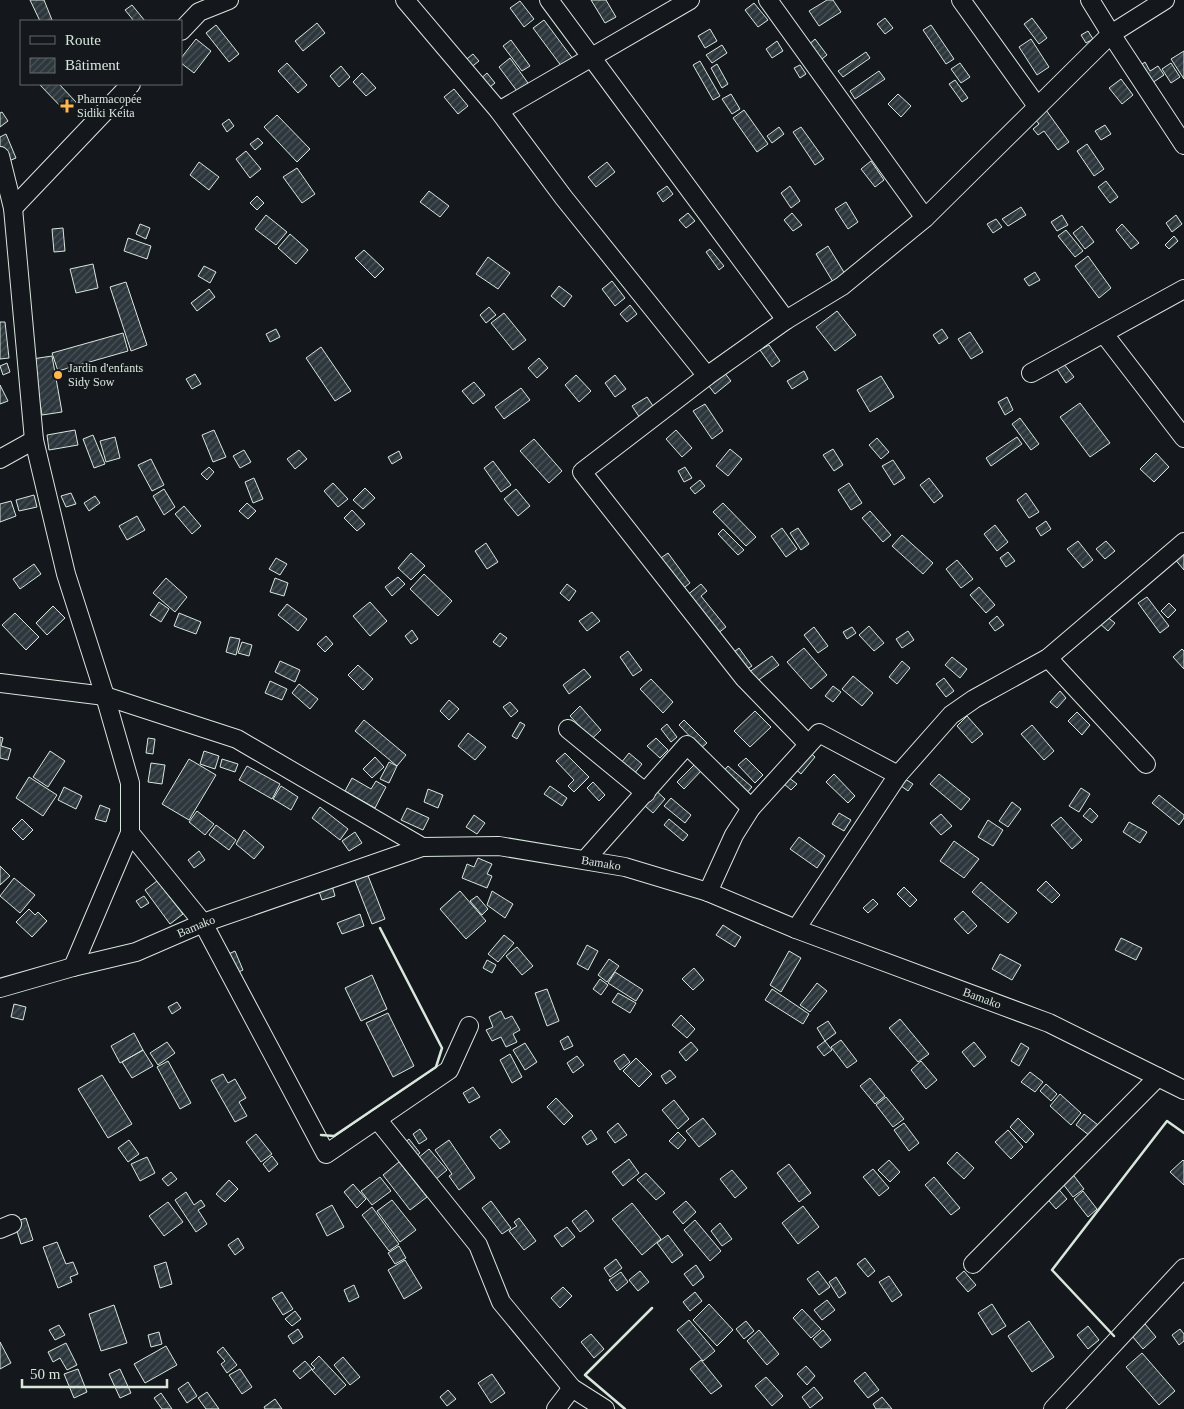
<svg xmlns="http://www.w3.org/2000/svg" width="1184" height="1409" font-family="Georgia,serif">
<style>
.building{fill:url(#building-hatch);stroke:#d8e6dc}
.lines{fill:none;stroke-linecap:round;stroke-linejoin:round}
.street-casing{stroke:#d8e6dc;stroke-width:20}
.street{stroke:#14181c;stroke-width:18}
.wall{stroke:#d8e6dc;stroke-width:2.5}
.poi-dot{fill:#ffb74d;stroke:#14181c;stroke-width:2}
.labels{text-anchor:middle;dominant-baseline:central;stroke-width:4;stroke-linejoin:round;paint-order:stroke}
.poi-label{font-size:12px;fill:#d8e6dc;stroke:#14181c;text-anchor:start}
.street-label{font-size:12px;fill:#d8e6dc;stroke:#14181c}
</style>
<defs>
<pattern id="building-hatch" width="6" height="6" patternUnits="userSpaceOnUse" patternTransform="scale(1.25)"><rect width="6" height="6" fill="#2c363c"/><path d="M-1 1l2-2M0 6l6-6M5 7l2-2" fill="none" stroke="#4a5358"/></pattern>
</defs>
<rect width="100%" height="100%" fill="#14181c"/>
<path class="building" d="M30 0H44L52 20 40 21Z
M591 0H606L616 17 605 23Z
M827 0H833L841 12 819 26 809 11Z
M520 1 534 19 524 27 510 8Z
M754 3 768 20 758 27 745 10Z
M132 5 145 21H134L125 10Z
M885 18 893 28 885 34 877 24Z
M1032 18 1047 38 1039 44 1024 24Z
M544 20 576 63 565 71 533 28Z
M317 23 325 33 303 51 295 41Z
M216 25 239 54 229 62 206 33Z
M931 25 954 59 946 64 923 30Z
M710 29 717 41 705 48 698 36Z
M1088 31 1093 39 1086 43 1081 35Z
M196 39 211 51 194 73 181 63V58Z
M815 39 827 55 818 62 806 47Z
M1031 39 1049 67 1037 75 1019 47Z
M511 40 530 66 522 71 503 46Z
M777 41 783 51 772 58 766 49Z
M722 45 727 53 712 63 706 55Z
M1184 51V79L1171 59Z
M866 52 870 58 843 77 838 71Z
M473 54 479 61 469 69 463 62Z
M510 58 528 83 517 91 499 67Z
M700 61 720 96 713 100 693 65Z
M1145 62 1150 71 1158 66 1164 75 1146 87 1135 69Z
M287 63 307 85 298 93 278 71Z
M960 63 970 77 961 83 951 69Z
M1171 63 1180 77 1171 83 1162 69Z
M717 64 728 84 722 88 711 68Z
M800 65 806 74 800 78 794 68Z
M341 66 350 77 339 87 330 76Z
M879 71 885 79 855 99 850 91Z
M362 73 376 88 366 96 353 82Z
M487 73 495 83 486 90 478 81Z
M1121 79 1133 95 1122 104 1109 88Z
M955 80 968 98 962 102 949 84Z
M39 84H59L76 102 66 112Z
M454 89 468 106 458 114 444 97Z
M731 94 740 109 732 114 722 99Z
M898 94 911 106 901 117 888 104Z
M744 110 768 144 757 152 733 118Z
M1046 110 1069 142 1058 150 1044 131 1038 135 1033 129 1039 124 1034 118Z
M2 112 8 121 0 127V113Z
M277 115 310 149 297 162 264 127Z
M229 119 234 126 227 132 222 124Z
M1105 125 1111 134 1101 140 1095 131Z
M779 127 784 134 772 143 767 136Z
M801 127 824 159 815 165 793 132Z
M6 134 16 158 4 163 0 153V137Z
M258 138 263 143 255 150 250 144Z
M1087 144 1104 169 1094 176 1077 151Z
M246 151 261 169 250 178 236 159Z
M871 161 884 180 875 187 861 169Z
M199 162 219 177 209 190 190 175Z
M607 162 615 172 596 187 588 177Z
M297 168 315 194 302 203 283 177Z
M1106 181 1118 197 1110 203 1098 187Z
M667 186 673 194 663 202 657 193Z
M790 186 800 201 791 208 781 193Z
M429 191 449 206 440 217 420 202Z
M257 196 264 203 257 210 250 203Z
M846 202 858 222 848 229 835 209Z
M1021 207 1026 215 1008 226 1002 219Z
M688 213 695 221 686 228 679 220Z
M792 213 802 225 793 231 784 220Z
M266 215 287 232 276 245 255 229Z
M1062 215 1068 225 1057 231 1051 222Z
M1176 215 1182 224 1172 232 1166 223Z
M996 219 1002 227 993 233 987 224Z
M140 224 150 228 146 239 136 234Z
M1122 224 1139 243 1131 249 1116 230Z
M1082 226 1094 242 1085 249 1073 233Z
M63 228 65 251 54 252 52 229Z
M1066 230 1083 251 1075 257 1058 236Z
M290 234 308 250 296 264 278 248Z
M1174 236 1178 241 1169 249 1165 245Z
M128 238 151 246 147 259 124 251Z
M828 246 845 274 833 282 816 254Z
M710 249 724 266 719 270 706 252Z
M364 250 384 269 375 278 355 258Z
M1088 256 1111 288 1099 298 1075 266Z
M488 257 510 273 498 289 476 274Z
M93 264 98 288 76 293 70 269Z
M204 266 216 272 210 283 198 276Z
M1035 272 1040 280 1029 286 1024 279Z
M612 281 625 298 615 306 602 289Z
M126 282 147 345 131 351 110 287Z
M559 286 572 296 564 307 551 296Z
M209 289 215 297 197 311 191 303Z
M630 305 637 314 627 322 620 314Z
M489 307 496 315 486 323 480 315Z
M837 311 856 335 835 351 816 327Z
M504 313 526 340 513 350 491 323Z
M0 322H5L9 358 0 359Z
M276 329 280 337 270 342 266 334Z
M942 329 948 338 939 344 933 335Z
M970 332 983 352 971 359 958 339Z
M123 333 128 351 58 371 52 353Z
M769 345 780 361 772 367 760 350Z
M321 347 351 391 335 401 306 358Z
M52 356 62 412 42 415 32 359Z
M539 358 548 368 537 378 528 368Z
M7 363 10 372 3 375 0 366Z
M1064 364 1074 377 1066 383 1057 369Z
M720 367 731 381 715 394 704 380Z
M804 371 808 379 792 389 787 381Z
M195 374 201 384 192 389 186 379Z
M576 375 591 391 579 402 565 385Z
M615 375 626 389 615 397 605 383Z
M881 376 894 397 870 412 857 390Z
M474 382 485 395 473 404 462 391Z
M0 385 8 401 0 404Z
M521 388 530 400 504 419 495 407Z
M647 397 657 412 642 421 632 406Z
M1007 397 1013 410 1005 415 998 402Z
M1080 403 1110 443 1090 457 1060 417Z
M705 404 723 431 712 439 693 411Z
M1020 418 1039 444 1031 450 1012 424Z
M75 430 78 445 49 450 47 435Z
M214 430 226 457 213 462 202 435Z
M676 430 692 448 682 457 666 439Z
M93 435 105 464 94 468 83 439Z
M115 437 120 458 106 462 100 441Z
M1017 437 1022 444 991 466 986 458Z
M877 438 889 452 881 459 869 445Z
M534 439 562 471 549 483 520 451Z
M730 449 742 459 728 476 716 466Z
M833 449 843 465 834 471 823 455Z
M244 450 251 462 240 468 233 456Z
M299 450 307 459 295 469 287 459Z
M399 451 402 458 392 464 388 457Z
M1156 453 1169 467 1154 482 1140 469Z
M151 459 164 485 152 491 138 465Z
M893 460 905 478 894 485 882 466Z
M493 461 511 485 501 492 484 468Z
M209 467 214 472 207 480 201 474Z
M685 467 692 478 684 482 678 471Z
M254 478 263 499 253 503 245 482Z
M929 478 943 496 934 503 920 485Z
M700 480 705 486 695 494 690 488Z
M333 483 348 499 338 507 324 491Z
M849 483 862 503 851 510 838 490Z
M365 488 375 498 363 509 353 500Z
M164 489 175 507 164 515 153 496Z
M516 489 530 506 518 516 504 499Z
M71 493 76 504 66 507 61 496Z
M1026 493 1039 512 1029 518 1017 500Z
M34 495 37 507 19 511 16 500Z
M95 496 100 503 89 511 84 503Z
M11 501 16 516 0 522V504Z
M247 503 256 511 248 519 239 511Z
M723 503 756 537 746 546 713 512Z
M184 506 201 526 192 534 175 514Z
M352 510 365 524 357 531 344 518Z
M870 511 891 535 883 542 862 518Z
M137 516 145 530 127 540 119 526Z
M1046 521 1051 529 1041 536 1036 528Z
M995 525 1008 542 997 551 984 534Z
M782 528 797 549 786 557 771 536Z
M798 528 809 544 801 550 790 533Z
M723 529 744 550 738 555 718 534Z
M902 535 933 563 923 574 892 546Z
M1078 541 1093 560 1083 568 1067 549Z
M1106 541 1115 551 1105 559 1096 549Z
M486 543 498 562 487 569 475 551Z
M1184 551V570L1173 557Z
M1008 552 1015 561 1006 567 1000 558Z
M411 553 425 566 411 580 398 568Z
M668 553 690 583 681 590 658 560Z
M276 558 287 564 280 575 269 569Z
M957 560 973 579 961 588 946 569Z
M34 564 41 574 20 589 13 579Z
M424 574 452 601 438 616 410 589Z
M398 577 405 584 392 596 385 587Z
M166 578 187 597 175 612 153 593Z
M275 578 288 583 284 596 270 592Z
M567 584 576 591 569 601 560 593Z
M701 584 707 591 701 596 726 627 717 634 686 596Z
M979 587 995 605 986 613 970 595Z
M1147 597 1169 626 1160 633 1138 603Z
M159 602 169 609 161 622 150 615Z
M370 602 387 621 370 636 353 616Z
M1169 603 1176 610 1168 618 1161 611Z
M287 604 307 619 298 631 278 615Z
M53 606 65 618 47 635 36 623Z
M592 612 600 621 587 631 579 621Z
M15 613 39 637 26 650 2 625Z
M179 613 201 622 196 634 174 626Z
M997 616 1004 625 995 631 989 623Z
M1106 616 1115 623 1108 631 1099 623Z
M869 626 884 643 874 651 859 635Z
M814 627 828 646 818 653 804 635Z
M852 627 856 633 847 639 843 632Z
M412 630 418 639 411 644 405 636Z
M908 631 914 640 902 648 896 639Z
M500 633 507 638 500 647 493 642Z
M326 636 333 644 325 652 317 644Z
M230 637 240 639 236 655 226 652Z
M242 642 252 645 249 656 238 653Z
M739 648 752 666 741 673 729 656Z
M804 648 827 675 811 689 787 662Z
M1182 649 1184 651V669L1173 657Z
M628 651 642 670 633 676 620 657Z
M772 656 779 665 752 685 745 675Z
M952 657 967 669 960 678 945 665Z
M280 661 300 670 295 682 275 672Z
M902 661 910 668 897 684 889 677Z
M358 665 373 679 363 690 348 675Z
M584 669 591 677 569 694 563 685Z
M853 676 873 693 862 706 842 689Z
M944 678 954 691 946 697 936 684Z
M651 679 673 702 663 713 640 689Z
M270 681 287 689 282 700 265 693Z
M299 684 318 699 310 709 292 693Z
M833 686 841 692 833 702 825 696Z
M1060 691 1066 698 1057 708 1050 702Z
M449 700 459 709 449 720 440 711Z
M510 702 518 711 511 717 503 707Z
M580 706 601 730 583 747 586 733 570 716Z
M755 711 771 727 750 747 734 731Z
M1077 712 1090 725 1082 735 1068 721Z
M967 716 983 734 972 743 957 726Z
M364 720 406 755 397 766 355 731Z
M684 720 707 743 701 748 679 725Z
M520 722 525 725 517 739 512 736Z
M667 724 677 737 671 742 661 729Z
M1032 725 1054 751 1044 760 1021 734Z
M468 733 486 747 475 760 458 746Z
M0 737 3 738 1 746 11 749 8 760 0 758Z
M148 738 155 739 153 754 146 753Z
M656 738 668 750 660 758 647 746Z
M805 748 815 757 801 774 791 765Z
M50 751 65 761 48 787 33 777Z
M204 751 219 756 215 769 200 764Z
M565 753 589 777 574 792 568 786 574 780 556 761Z
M629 753 642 764 634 774 621 763Z
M375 757 384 767 372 778 363 769Z
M746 758 763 775 755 783 738 765Z
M189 759 216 775 189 820 162 804Z
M222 759 238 764 235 772 220 767Z
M389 762 397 766 389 783 380 779Z
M151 763 165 765 162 784 148 782Z
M696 763 702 770 684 789 677 782Z
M247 766 280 784 272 799 239 780Z
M728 766 752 787 745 795 721 774Z
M834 774 855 796 848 803 826 782Z
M939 774 970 799 961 810 930 784Z
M29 777 57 795 43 816 16 798Z
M788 777 797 784 791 790 783 783Z
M902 777 913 784 908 791 897 783Z
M352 778 371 789 376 781 386 787 375 808 345 791Z
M593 782 605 795 599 801 587 788Z
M650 785 665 799 653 813 637 799Z
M281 786 298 797 291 810 273 799Z
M550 786 567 798 562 806 544 794Z
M64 787 82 796 76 809 58 800Z
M1081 788 1090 794 1079 812 1069 806Z
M428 789 443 795 438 808 424 802Z
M1159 795 1184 815V818L1179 825 1152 803Z
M671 798 691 815 685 823 664 806Z
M1012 802 1021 809 1008 827 999 821Z
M100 805 110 809 106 822 95 819Z
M320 807 348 829 340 840 312 818Z
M407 808 429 818 423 830 401 820Z
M1090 808 1098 816 1092 823 1083 816Z
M197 811 214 824 205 835 189 822Z
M839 813 851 820 844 831 832 824Z
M941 814 952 826 941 835 930 823Z
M474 815 485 823 477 834 466 827Z
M1061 817 1082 840 1072 849 1051 825Z
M22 819 33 830 23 840 12 829Z
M669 819 688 835 683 841 664 825Z
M988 820 1003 830 993 846 978 837Z
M1129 822 1147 832 1140 843 1123 832Z
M216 825 236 840 229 850 209 835Z
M244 830 264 847 254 859 236 844Z
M355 832 362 843 349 851 342 841Z
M799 837 825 856 817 868 790 849Z
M954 841 979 859 964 878 940 861Z
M199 851 205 860 194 868 188 860Z
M478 858 492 864 487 874 492 876 487 888 462 878 467 864 474 867Z
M0 866 10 876 0 885Z
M365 868 385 919 372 924 352 873Z
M14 878 35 895 20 913 0 896Z
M157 881 183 914 170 924 145 890Z
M1046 881 1060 895 1052 903 1037 890Z
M331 882 335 896 322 900 317 886Z
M981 882 1017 913 1008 923 972 892Z
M904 887 917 900 910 907 897 894Z
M460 891 486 921 466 939 440 909Z
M492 891 513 904 505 918 487 905Z
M144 896 149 903 141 908 136 901Z
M477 896 488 909 482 915 470 901Z
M873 899 878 904 868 913 863 908Z
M29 909 35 915 38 912 47 921 32 937 16 922Z
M963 911 977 926 968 934 954 919Z
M360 914 364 926 342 934 337 923Z
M723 925 741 937 735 947 716 935Z
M504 935 514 943 498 962 488 954Z
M1121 938 1142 948 1136 960 1115 950Z
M587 945 598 951 588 970 577 964Z
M517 947 533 966 522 975 506 956Z
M235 951 243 970 232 975 224 956Z
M789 951 801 958 781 992 770 985Z
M1000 954 1021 965 1012 980 992 969Z
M609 959 619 966 607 982 598 975Z
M487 960 496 965 492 973 483 968Z
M694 968 704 980 693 990 682 979Z
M615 972 643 990 636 1001 608 983Z
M372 975 387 1009 361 1021 345 988Z
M600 979 608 985 601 995 593 989Z
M817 983 827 991 810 1012 800 1005Z
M547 989 559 1021 547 1026 535 993Z
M772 989 809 1014 803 1024 765 1000Z
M618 993 636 1003 630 1013 612 1002Z
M177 1002 181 1008 172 1014 168 1007Z
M14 1004 26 1007 23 1020 11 1017Z
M501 1011 505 1019 512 1016 520 1030 513 1034 517 1042 506 1047 501 1037 492 1041 486 1030 493 1027 489 1017Z
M388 1013 414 1066 393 1077 366 1023Z
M681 1015 695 1029 687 1038 672 1025Z
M900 1019 929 1054 918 1062 889 1028Z
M828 1021 836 1033 825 1041 817 1028Z
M134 1033 143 1050 120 1063 111 1046Z
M568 1036 573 1046 564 1050 560 1041Z
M841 1040 857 1061 847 1068 831 1047Z
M825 1041 832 1050 824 1056 817 1047Z
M167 1042 175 1053 158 1065 150 1053Z
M691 1042 698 1050 686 1061 679 1052Z
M974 1042 986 1057 974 1067 962 1052Z
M525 1043 537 1062 525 1070 513 1050Z
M1021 1043 1029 1048 1019 1066 1011 1061Z
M143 1050 153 1066 132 1078 122 1062Z
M510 1054 522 1077 512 1083 500 1060Z
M624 1054 630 1062 620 1070 614 1061Z
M577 1056 584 1065 573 1073 567 1063Z
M636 1058 652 1074 639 1087 623 1071Z
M168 1061 191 1103 180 1109 157 1067Z
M921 1061 937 1080 926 1089 911 1070Z
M670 1070 676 1077 666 1084 661 1076Z
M1030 1072 1043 1082 1035 1092 1021 1082Z
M223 1074 228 1083 235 1079 246 1098 239 1102 247 1116 235 1122 211 1080Z
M102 1075 132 1124 108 1138 78 1089Z
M870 1078 885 1096 875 1104 860 1086Z
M1046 1084 1057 1094 1051 1101 1040 1091Z
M473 1087 480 1097 469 1103 463 1093Z
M1060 1094 1081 1113 1071 1125 1050 1106Z
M886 1097 904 1119 893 1127 876 1105Z
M556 1098 573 1116 564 1125 547 1107Z
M674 1100 689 1119 678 1129 662 1110Z
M1084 1114 1098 1125 1090 1136 1076 1125Z
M703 1118 716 1134 699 1147 686 1131Z
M1018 1118 1034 1134 1026 1143 1010 1127Z
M618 1123 627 1135 615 1143 607 1132Z
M904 1123 919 1143 909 1151 894 1130Z
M420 1129 427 1139 419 1144 413 1134Z
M500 1129 510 1142 500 1149 490 1137Z
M591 1130 597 1139 587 1145 582 1137Z
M1008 1130 1023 1147 1011 1159 995 1142Z
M678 1132 686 1140 678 1149 669 1141Z
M256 1134 272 1154 261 1162 246 1142Z
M409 1139 420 1153 409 1162 398 1148Z
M129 1140 139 1154 128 1162 118 1148Z
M449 1140 475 1178 459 1190 449 1176 452 1174 435 1150Z
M429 1149 447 1170 430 1184 412 1163Z
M957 1152 974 1168 964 1179 947 1163Z
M272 1156 278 1164 269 1172 263 1164Z
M147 1157 155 1173 140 1181 131 1164Z
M629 1159 639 1173 623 1186 612 1172Z
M889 1160 900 1172 890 1182 878 1170Z
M1183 1160 1184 1161V1185L1170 1172Z
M399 1162 427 1197 410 1210 383 1175Z
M789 1164 811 1193 799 1202 777 1173Z
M873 1169 889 1188 879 1196 863 1177Z
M732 1170 747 1188 735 1198 720 1179Z
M171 1172 177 1179 168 1186 162 1179Z
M1071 1172 1084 1189 1073 1197 1060 1180Z
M646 1173 665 1193 656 1200 637 1180Z
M380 1177 391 1191 372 1205 361 1191Z
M934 1177 960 1208 951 1215 925 1185Z
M229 1180 238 1189 225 1202 216 1194Z
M353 1184 366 1199 357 1208 344 1192Z
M1055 1185 1067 1199 1056 1209 1044 1195Z
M1083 1191 1097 1209 1088 1217 1074 1199Z
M186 1192 194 1205 201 1200 205 1206 198 1210 207 1224 196 1232 175 1200Z
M392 1200 416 1230 400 1242 377 1211Z
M491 1201 511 1228 502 1234 482 1208Z
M686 1201 696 1212 683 1224 673 1212Z
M168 1202 183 1222 164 1236 149 1216Z
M632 1203 661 1239 642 1255 612 1219Z
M332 1205 344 1227 327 1236 316 1214Z
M803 1206 819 1227 798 1244 782 1223Z
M372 1207 399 1244 389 1251 362 1215Z
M586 1210 594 1221 580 1232 572 1221Z
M26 1218 33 1240 21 1244 14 1222Z
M519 1218 536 1241 524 1250 509 1231 517 1226 514 1222Z
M695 1220 721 1251 710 1261 684 1230Z
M720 1223 732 1239 722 1246 711 1231Z
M567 1227 575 1237 562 1247 554 1236Z
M668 1235 683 1255 672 1263 657 1243Z
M238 1238 244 1248 235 1255 228 1245Z
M57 1242 66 1264 73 1262 78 1274 70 1277 72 1282 58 1288 43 1247Z
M399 1246 406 1258 395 1264 388 1253Z
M865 1258 875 1271 868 1277 857 1264Z
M616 1259 622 1268 610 1277 604 1268Z
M405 1260 422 1288 404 1299 388 1270Z
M166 1262 172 1284 160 1288 154 1266Z
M696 1265 704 1277 693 1286 684 1274Z
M640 1271 649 1282 638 1291 629 1280Z
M818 1271 830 1287 819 1295 807 1279Z
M964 1271 976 1285 968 1292 956 1278Z
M621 1272 628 1282 617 1291 609 1280Z
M889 1276 902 1295 892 1302 879 1282Z
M836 1277 846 1293 839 1298 829 1282Z
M354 1285 359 1297 349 1302 344 1290Z
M563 1287 572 1296 560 1308 551 1298Z
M282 1292 293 1309 283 1315 272 1298Z
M695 1292 702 1301 690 1311 683 1302Z
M827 1300 835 1310 822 1320 814 1310Z
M709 1304 733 1330 717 1346 693 1320Z
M992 1304 1006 1326 992 1335 978 1313Z
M114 1305 127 1343 101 1351 89 1314Z
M802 1309 821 1329 811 1338 793 1318Z
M295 1311 301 1319 292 1326 285 1319Z
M689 1320 715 1351 703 1361 677 1330Z
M746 1321 754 1331 744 1339 736 1329Z
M1029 1321 1054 1357 1032 1372 1008 1336Z
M1145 1324 1156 1337 1143 1349 1132 1336Z
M59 1325 65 1335 55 1340 49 1330Z
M1088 1326 1099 1340 1088 1349 1077 1335Z
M298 1329 303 1337 293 1344 288 1336Z
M1180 1329 1184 1334V1341L1179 1345 1172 1335Z
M759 1330 779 1354 767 1365 747 1341Z
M823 1330 831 1340 821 1348 813 1339Z
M159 1332 162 1344 151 1347 148 1335Z
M591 1334 604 1349 594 1358 581 1342Z
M0 1342 11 1363 0 1369Z
M66 1343 77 1365 67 1370 60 1358 53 1362 48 1352Z
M166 1346 177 1365 145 1383 134 1364Z
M223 1347 237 1365 227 1373 221 1364 225 1361 217 1352Z
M1142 1353 1175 1391 1159 1405 1126 1367Z
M319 1356 346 1385 335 1395 312 1370 315 1368 311 1364Z
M343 1357 360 1377 350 1385 334 1365Z
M701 1360 722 1386 711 1394 690 1369Z
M305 1361 312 1369 300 1379 293 1371Z
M806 1366 815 1376 807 1385 797 1374Z
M78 1369 87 1392 74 1398 64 1374Z
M120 1369 131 1393 120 1398 109 1374Z
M240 1369 252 1387 242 1394 229 1375Z
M865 1372 879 1390 868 1398 854 1381Z
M492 1374 505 1393 491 1403 478 1383Z
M766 1377 783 1396 772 1406 755 1386Z
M188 1382 197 1396 187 1403 178 1389Z
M814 1387 823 1398 810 1408 802 1397Z
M448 1390 456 1399 447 1406 440 1397Z
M207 1392 219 1409H206L198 1398Z
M161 1393 172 1409H162L154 1398Z
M882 1397 892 1409H876L873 1404Z
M275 1399 282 1409H265L264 1407Z"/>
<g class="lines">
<defs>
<g id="street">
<path d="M405 0 499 111 564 198 707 376"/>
<path d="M549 0 786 320"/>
<path d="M768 0 925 218"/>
<path d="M961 0 1037 106"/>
<path d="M1090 0 1111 34 1184 145"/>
<path d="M181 31 199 12 229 0"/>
<path d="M499 111 690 0"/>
<path d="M0 156 13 208 34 440 66 574 105 696 130 783V833L203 923 326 1154 449 1070 469 1026"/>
<path d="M13 208 131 84"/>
<path d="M1104 334 1184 438"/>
<path d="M1031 373 1184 289"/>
<path d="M0 459 34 440"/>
<path d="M1048 658 1146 764"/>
<path d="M0 683 105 696 237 739 422 847"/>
<path d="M568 729 646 793"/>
<path d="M808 744 744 678 582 472 707 376 786 320 842 286 925 218 1111 34 1165 0"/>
<path d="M585 860 687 745 751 808"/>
<path d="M708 892 734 835 751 808 819 733 898 775"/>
<path d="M796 929 898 775 951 715 974 699 1048 658 1184 542"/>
<path d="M73 967 130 833"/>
<path id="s1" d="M0 988 73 967 136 952 203 923 422 847 499 846 625 867 708 892 796 929 1049 1023 1184 1090"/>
<path d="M377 1119 478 1245 501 1302 572 1388 605 1409"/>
<path d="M0 1229 12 1224"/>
<path d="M973 1264 1158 1077"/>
<path d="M556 1409 572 1388"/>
<path d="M1053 1409 1184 1268"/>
</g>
</defs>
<use href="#street" class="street-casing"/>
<use href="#street" class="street"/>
<path class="wall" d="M321 1135 334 1136 436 1067 442 1048 380 928
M1114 1336 1052 1270 1167 1121 1184 1133
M625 1409 585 1375 652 1308"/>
</g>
<g class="poi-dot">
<path d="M64.5 98.5h5v5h5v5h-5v5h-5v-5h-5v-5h5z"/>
<circle cx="58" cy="375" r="5"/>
</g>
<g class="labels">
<g class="poi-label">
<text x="77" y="99">Pharmacopée<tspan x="77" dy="14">Sidiki Keita</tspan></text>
<text x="68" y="368">Jardin d'enfants<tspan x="68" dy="14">Sidy Sow</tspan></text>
</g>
<g class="street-label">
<text stroke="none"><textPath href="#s1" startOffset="626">Bamako</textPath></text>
<text stroke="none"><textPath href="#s1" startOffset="206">Bamako</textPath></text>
<text stroke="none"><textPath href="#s1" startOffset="1031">Bamako</textPath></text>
</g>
</g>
<rect x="20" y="20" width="162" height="65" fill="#14181c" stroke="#626a69"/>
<rect x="30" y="36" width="25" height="8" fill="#14181c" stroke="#626a69"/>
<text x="65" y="45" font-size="15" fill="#d8e6dc">Route</text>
<rect x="30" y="58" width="25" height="15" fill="url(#building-hatch)" stroke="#626a69"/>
<text x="65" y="70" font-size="15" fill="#d8e6dc">Bâtiment</text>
<path d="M22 1379v8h145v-8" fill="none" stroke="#d8e6dc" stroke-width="2.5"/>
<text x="30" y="1379" font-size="15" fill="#d8e6dc" stroke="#14181c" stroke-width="4" paint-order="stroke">50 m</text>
</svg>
